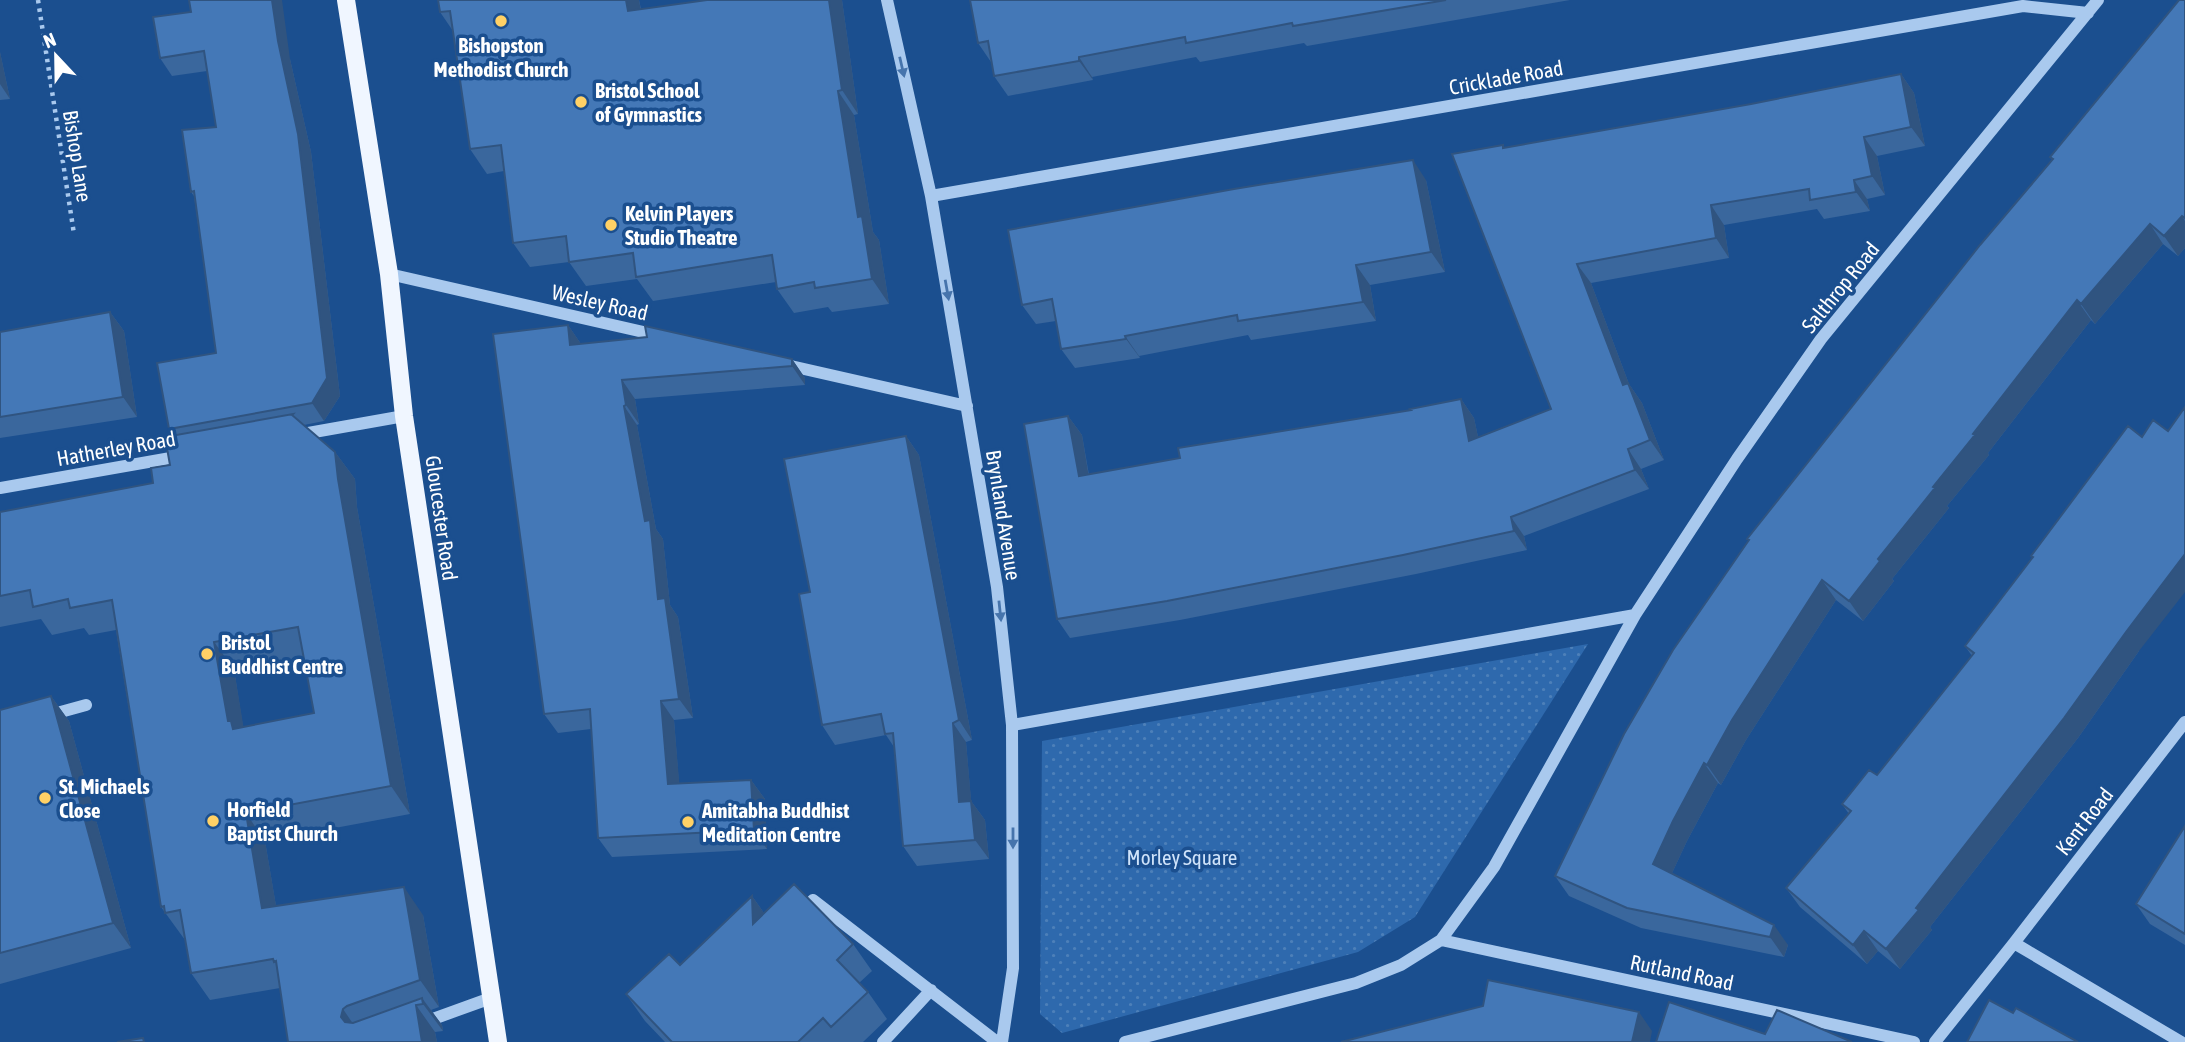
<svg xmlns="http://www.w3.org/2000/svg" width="2185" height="1042" font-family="'Asap Condensed',sans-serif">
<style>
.garden{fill:url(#garden-dots)}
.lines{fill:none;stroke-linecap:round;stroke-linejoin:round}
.path{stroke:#a9c9ee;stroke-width:4.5;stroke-dasharray:3.5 5;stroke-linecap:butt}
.minor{stroke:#a9c9ee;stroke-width:12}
.major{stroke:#f0f6ff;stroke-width:18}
.wall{fill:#3a679d;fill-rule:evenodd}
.shaded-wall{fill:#305480}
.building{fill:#4478b7;stroke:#305480;stroke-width:2;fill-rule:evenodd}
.oneway{fill:#4674ac}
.poi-dot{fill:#ffd166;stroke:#1b4f8f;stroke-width:2.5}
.labels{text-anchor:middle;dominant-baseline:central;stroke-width:7;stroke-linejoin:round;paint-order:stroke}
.poi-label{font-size:21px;font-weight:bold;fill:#fff;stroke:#1b4f8f;text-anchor:start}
.street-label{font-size:21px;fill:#fff;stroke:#1b4f8f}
.park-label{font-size:21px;fill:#cfe3fa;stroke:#1b4f8f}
</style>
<defs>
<pattern id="garden-dots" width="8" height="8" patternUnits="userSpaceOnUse" patternTransform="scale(1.75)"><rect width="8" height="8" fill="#2e69ad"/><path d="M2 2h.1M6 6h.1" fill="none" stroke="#4d80b9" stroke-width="1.8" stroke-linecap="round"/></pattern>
</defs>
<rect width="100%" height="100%" fill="#1b4f8f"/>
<path class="garden" d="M1588 644 1415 917 1358 952 1062 1033 1040 1014 1042 741Z"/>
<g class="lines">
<path class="path" d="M38 0 74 234"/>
<path class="minor" d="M887 0 931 196 997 587 1012 725 1013 968 1002 1042
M931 196 2023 6 2088 13
M389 274 661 336
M782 364 967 406
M297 435 404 416
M0 488 182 456
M46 716 86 705
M1012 725 1635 615
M813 900 997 1042
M1441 940 1914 1042
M2014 943 2181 1042
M422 1023 491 998
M883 1042 931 990
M1125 1042 1356 983 1401 965 1441 940 1494 867 1635 615 1737 459 1821 339 2098 0
M1935 1042 2014 943 2185 722"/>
<path class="major" d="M346 0 389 274 404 416 498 1042"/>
</g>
<path class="wall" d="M438 0H639L641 9 707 0H842L858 114 854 115 873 232 879 240 889 304 832 312 828 307 794 313 777 289 776 282 653 301 637 279 586 286 569 262 530 267 513 243 504 171 487 174 470 149 453 31 440 12Z
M970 0H1570L1307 46 1304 43 1200 62 1196 57 1092 77 1093 80 1008 96 994 76 991 62 978 43Z
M2185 0V248L2178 256 2163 244 2095 324 2091 320 1988 453 1989 455 1947 506 1949 508 1892 579 1894 581 1863 621 1836 600 1746 740 1721 785 1718 783 1687 841 1672 873 1788 945 1784 957 1641 928 1569 896 1555 876 1749 541 1747 539 2052 160 2050 157Z
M153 17 290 59 311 152 340 396 324 421 304 425 335 452 355 479 357 507 410 814 265 841 276 906 423 915 439 1007 431 1010 442 1025 443 1031 435 1032 437 1042H288L280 988 210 1000 191 973 185 940 161 907 116 630 89 635 84 628 52 635 41 619 0 627V512L153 483 170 465 173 435 169 429 216 353 194 196 191 192 216 127 207 71 172 76 160 58ZM304 657 314 713 243 727 234 669Z
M0 52 10 99 0 100Z
M1901 74 1914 93 1925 146 1877 156 1885 195 1867 199 1870 211 1824 219 1817 209 1724 225 1729 258 1591 283 1629 384 1642 403 1664 460 1641 469 1649 489 1524 536 1527 550 1416 574 1180 620 1070 638 1057 619 1068 416 1082 435 1089 475 1180 458 1461 399 1474 418 1478 437 1551 409 1505 148 1751 104Z
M1426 180 1445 272 1370 285 1376 321 1251 340 1248 335 1139 356 1140 358 1075 368 1061 349 1056 321 1036 324 1022 305Z
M110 312 124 331 137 417 0 438V332Z
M568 325 581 344 792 359 805 378V385L635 399 639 424 637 425 656 529 663 539 670 605 678 617 693 718 674 720 679 784 751 780 765 799 767 849 612 857 598 838 591 729 558 733 544 714Z
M906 436 919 455 972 740 966 742 971 801 985 820 989 859 917 866 903 846 894 747 886 735 835 745 822 725 810 592Z
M1965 646 2139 651 2078 738 1930 927 1932 930 1900 969 1878 951 1867 964 1800 907 1786 888 1849 814 1842 804 1877 775 1972 656Z
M51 696 69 721 131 948 0 984V710Z
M2185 826V945L2150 924 2136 904Z
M752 896 764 913 853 944 872 971 859 983 868 992 887 1019 863 1042H665L645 1021 626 994 680 965Z"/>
<path class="shaded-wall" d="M272 0H282L290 59 311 152 340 396 324 421 312 403 278 41Z
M626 0H639L645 35 628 11Z
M829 0H842L858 114 842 90Z
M0 52 10 99 0 84Z
M1079 57 1092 77 1093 80 1079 61Z
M1901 74 1914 93 1925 146 1911 127Z
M838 91 854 115 873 232 879 240 889 304 872 279 858 217Z
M1864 137 1877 156 1885 195 1872 176Z
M1413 160 1426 180 1445 272 1431 252Z
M1854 180 1867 199 1870 211 1856 192Z
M1711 205 1724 225 1729 258 1716 238Z
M2182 216 2185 221V248L2178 256 2164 236Z
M2150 224 2163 244 2095 324 2081 304Z
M1577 264 1591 283 1629 384 1642 403 1664 460 1650 440 1623 385Z
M1356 265 1370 285 1376 321 1363 302Z
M2077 300 2091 320 1988 453 1989 455 1947 506 1949 508 1892 579 1894 581 1863 621 1849 601 1878 559 1933 487Z
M110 312 124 331 137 417 123 397Z
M568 325 581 344 570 345Z
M1125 336 1139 356 1140 358 1126 339Z
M792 359 805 378V385L792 366Z
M622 380 635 399 639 424 626 405Z
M1461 399 1474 418 1483 460 1469 441Z
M624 406 637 425 656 529 663 539 670 605 678 617 693 718 679 699 658 599Z
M1068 416 1082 435 1092 496 1079 476Z
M906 436 919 455 972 740 959 720Z
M1628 449 1641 469 1649 489 1635 470Z
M335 452 355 479 357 507 410 814 391 786 338 479Z
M1511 517 1524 536 1527 550 1514 531Z
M2185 554V592L2139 651 2078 738 1930 927 1932 930 1900 969 1886 949 1916 908Z
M1822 580 1836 600 1746 740 1721 785 1707 765 1732 720Z
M214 642 234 669 246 742 233 729 228 721Z
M51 696 69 721 131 948 113 923Z
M661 701 674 720 681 803 668 784Z
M953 723 966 742 973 821 959 802Z
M1704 763 1718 783 1687 841 1667 884 1653 864 1673 821Z
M751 780 765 799 767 849 754 830Z
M971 801 985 820 989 859 975 840Z
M246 813 265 841 281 935 262 908Z
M404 887 423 915 439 1007 420 980Z
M752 896 771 923 753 924Z
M1774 925 1788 945 1784 957 1770 937Z
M1864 931 1878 951 1867 964 1853 945Z
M422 998 442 1025 443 1031 423 1004Z
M416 1005 435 1032 437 1042H422Z
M343 1009 362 1037 361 1042 341 1017Z
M1639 1012 1652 1031 1650 1042H1632Z"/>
<path class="building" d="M189 0H272L278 41 298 134 327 378 312 403 169 429 157 363 216 353 194 191 191 192 182 130 216 127 204 51 160 58 153 17 191 12Z
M438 0H626L628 11 707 0H829L842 90 838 91 858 217 862 216 872 279 815 288 814 282 777 289 772 255 636 277 633 253 569 262 566 236 513 243 501 145 470 149 450 11 440 12Z
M970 0H1446L1293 26 1292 23 1186 43 1185 37 1079 57V61L994 76 988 41 978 43Z
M2179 0H2185V218L2182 216 2164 236 2150 224 2081 304 2077 300 1973 434 1975 435 1933 487 1935 488 1878 559 1880 561 1849 601 1822 580 1732 720 1707 765 1704 763 1673 821 1653 864 1774 925 1770 937 1627 908 1555 876 1624 734 1673 650 1749 540 1747 539 1980 245 2053 159 2050 157Z
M1901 74 1911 127 1864 137 1872 176 1854 180 1856 192 1810 200 1809 189 1711 205 1716 238 1577 264 1623 385 1628 383 1650 440 1628 449 1635 470 1511 517 1514 531 1403 555 1167 601 1057 619 1024 424 1068 416 1079 476 1180 458 1178 448 1411 410 1410 409 1461 399 1469 441 1551 409 1452 154 1503 145V148L1751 104Z
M1413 160 1431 252 1356 265 1363 302 1238 321 1237 315 1125 336 1126 339 1061 349 1052 299 1022 305 1008 230 1234 189Z
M110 312 123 397 0 417V332Z
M568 325 570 345 647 337 645 326 792 359V366L622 380 626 405 624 406 645 521 650 520 658 599 665 598 679 699 661 701 668 784 751 780 754 830 598 838 590 709 544 714 493 334Z
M2185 407V554L2126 632 2064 718 1916 908 1919 910 1886 949 1864 931 1853 945 1786 888 1851 811 1842 804 1869 770 1877 775 1974 653 1965 646 2033 557 2031 556 2128 426 2142 437 2153 420 2168 431Z
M293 414 292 415 335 452 338 479 391 786 246 813 262 908 404 887 420 980 347 1006 343 1009 341 1017 345 1022 353 1023 422 998 423 1004 416 1005 422 1042H288L276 961 274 962 273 959 191 973 180 910 165 913 164 906 161 907 112 600 70 608 68 599 33 607 30 590 0 596V512L153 483 151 468 170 465 165 437ZM298 627 314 713 233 729 231 721H228L214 642Z
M906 436 959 720 953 723 959 802 971 801 975 840 903 846 893 733 885 734 881 714 822 725 799 594 810 592 784 459Z
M51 696 113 923 0 953V710Z
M2185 826V934L2136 904Z
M794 884 853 944 837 960 868 992 831 1027 823 1018 798 1042H672L626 994 669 954 680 965 752 896 753 924Z
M1488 980 1639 1012 1632 1042H1341L1483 1006Z
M1989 1000 2013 1013 2016 1008 2078 1042H1967Z
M1669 1002 1765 1034 1777 1010 1852 1042H1656Z
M143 1038 144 1042H117Z"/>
<defs><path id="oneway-solid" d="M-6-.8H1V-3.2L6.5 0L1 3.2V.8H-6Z" transform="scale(1.75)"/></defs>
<g class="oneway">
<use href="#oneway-solid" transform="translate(902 67) rotate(77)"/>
<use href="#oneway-solid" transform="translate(947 290) rotate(80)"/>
<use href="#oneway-solid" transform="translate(1000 611) rotate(84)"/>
<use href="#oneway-solid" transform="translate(1013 838) rotate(90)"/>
</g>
<g class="poi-dot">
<circle cx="501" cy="21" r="7"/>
<circle cx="581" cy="102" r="7"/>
<circle cx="611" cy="225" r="7"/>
<circle cx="207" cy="654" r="7"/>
<circle cx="45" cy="798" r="7"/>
<circle cx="213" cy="821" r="7"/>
<circle cx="688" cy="822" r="7"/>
</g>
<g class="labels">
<g class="poi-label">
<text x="501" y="45" text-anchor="middle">Bishopston<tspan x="501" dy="24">Methodist Church</tspan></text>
<text x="595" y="90">Bristol School<tspan x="595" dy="24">of Gymnastics</tspan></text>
<text x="625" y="213">Kelvin Players<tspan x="625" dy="24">Studio Theatre</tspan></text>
<text x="221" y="642">Bristol<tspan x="221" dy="24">Buddhist Centre</tspan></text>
<text x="59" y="786">St. Michaels<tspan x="59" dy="24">Close</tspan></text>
<text x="227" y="809">Horfield<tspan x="227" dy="24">Baptist Church</tspan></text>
<text x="702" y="810">Amitabha Buddhist<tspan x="702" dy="24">Meditation Centre</tspan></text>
</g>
<g class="street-label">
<text transform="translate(1506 77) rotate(-10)">Cricklade Road</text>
<text transform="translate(78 156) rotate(81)">Bishop Lane</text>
<text transform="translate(1840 287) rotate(-51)">Salthrop Road</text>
<text transform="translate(600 302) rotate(13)">Wesley Road</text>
<text transform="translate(116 448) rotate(-10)">Hatherley Road</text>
<text transform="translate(1004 515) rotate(81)">Brynland Avenue</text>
<text transform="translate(442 518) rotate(82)">Gloucester Road</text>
<text transform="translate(2084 821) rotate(-52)">Kent Road</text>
<text transform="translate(1682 972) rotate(12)">Rutland Road</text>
</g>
<g class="park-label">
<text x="1182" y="857">Morley Square</text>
</g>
</g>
<g transform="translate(56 56) rotate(338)" stroke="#1b4f8f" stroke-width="5" paint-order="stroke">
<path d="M0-5L12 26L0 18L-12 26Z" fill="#ffffff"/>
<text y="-10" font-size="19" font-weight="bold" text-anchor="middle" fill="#ffffff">N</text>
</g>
</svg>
